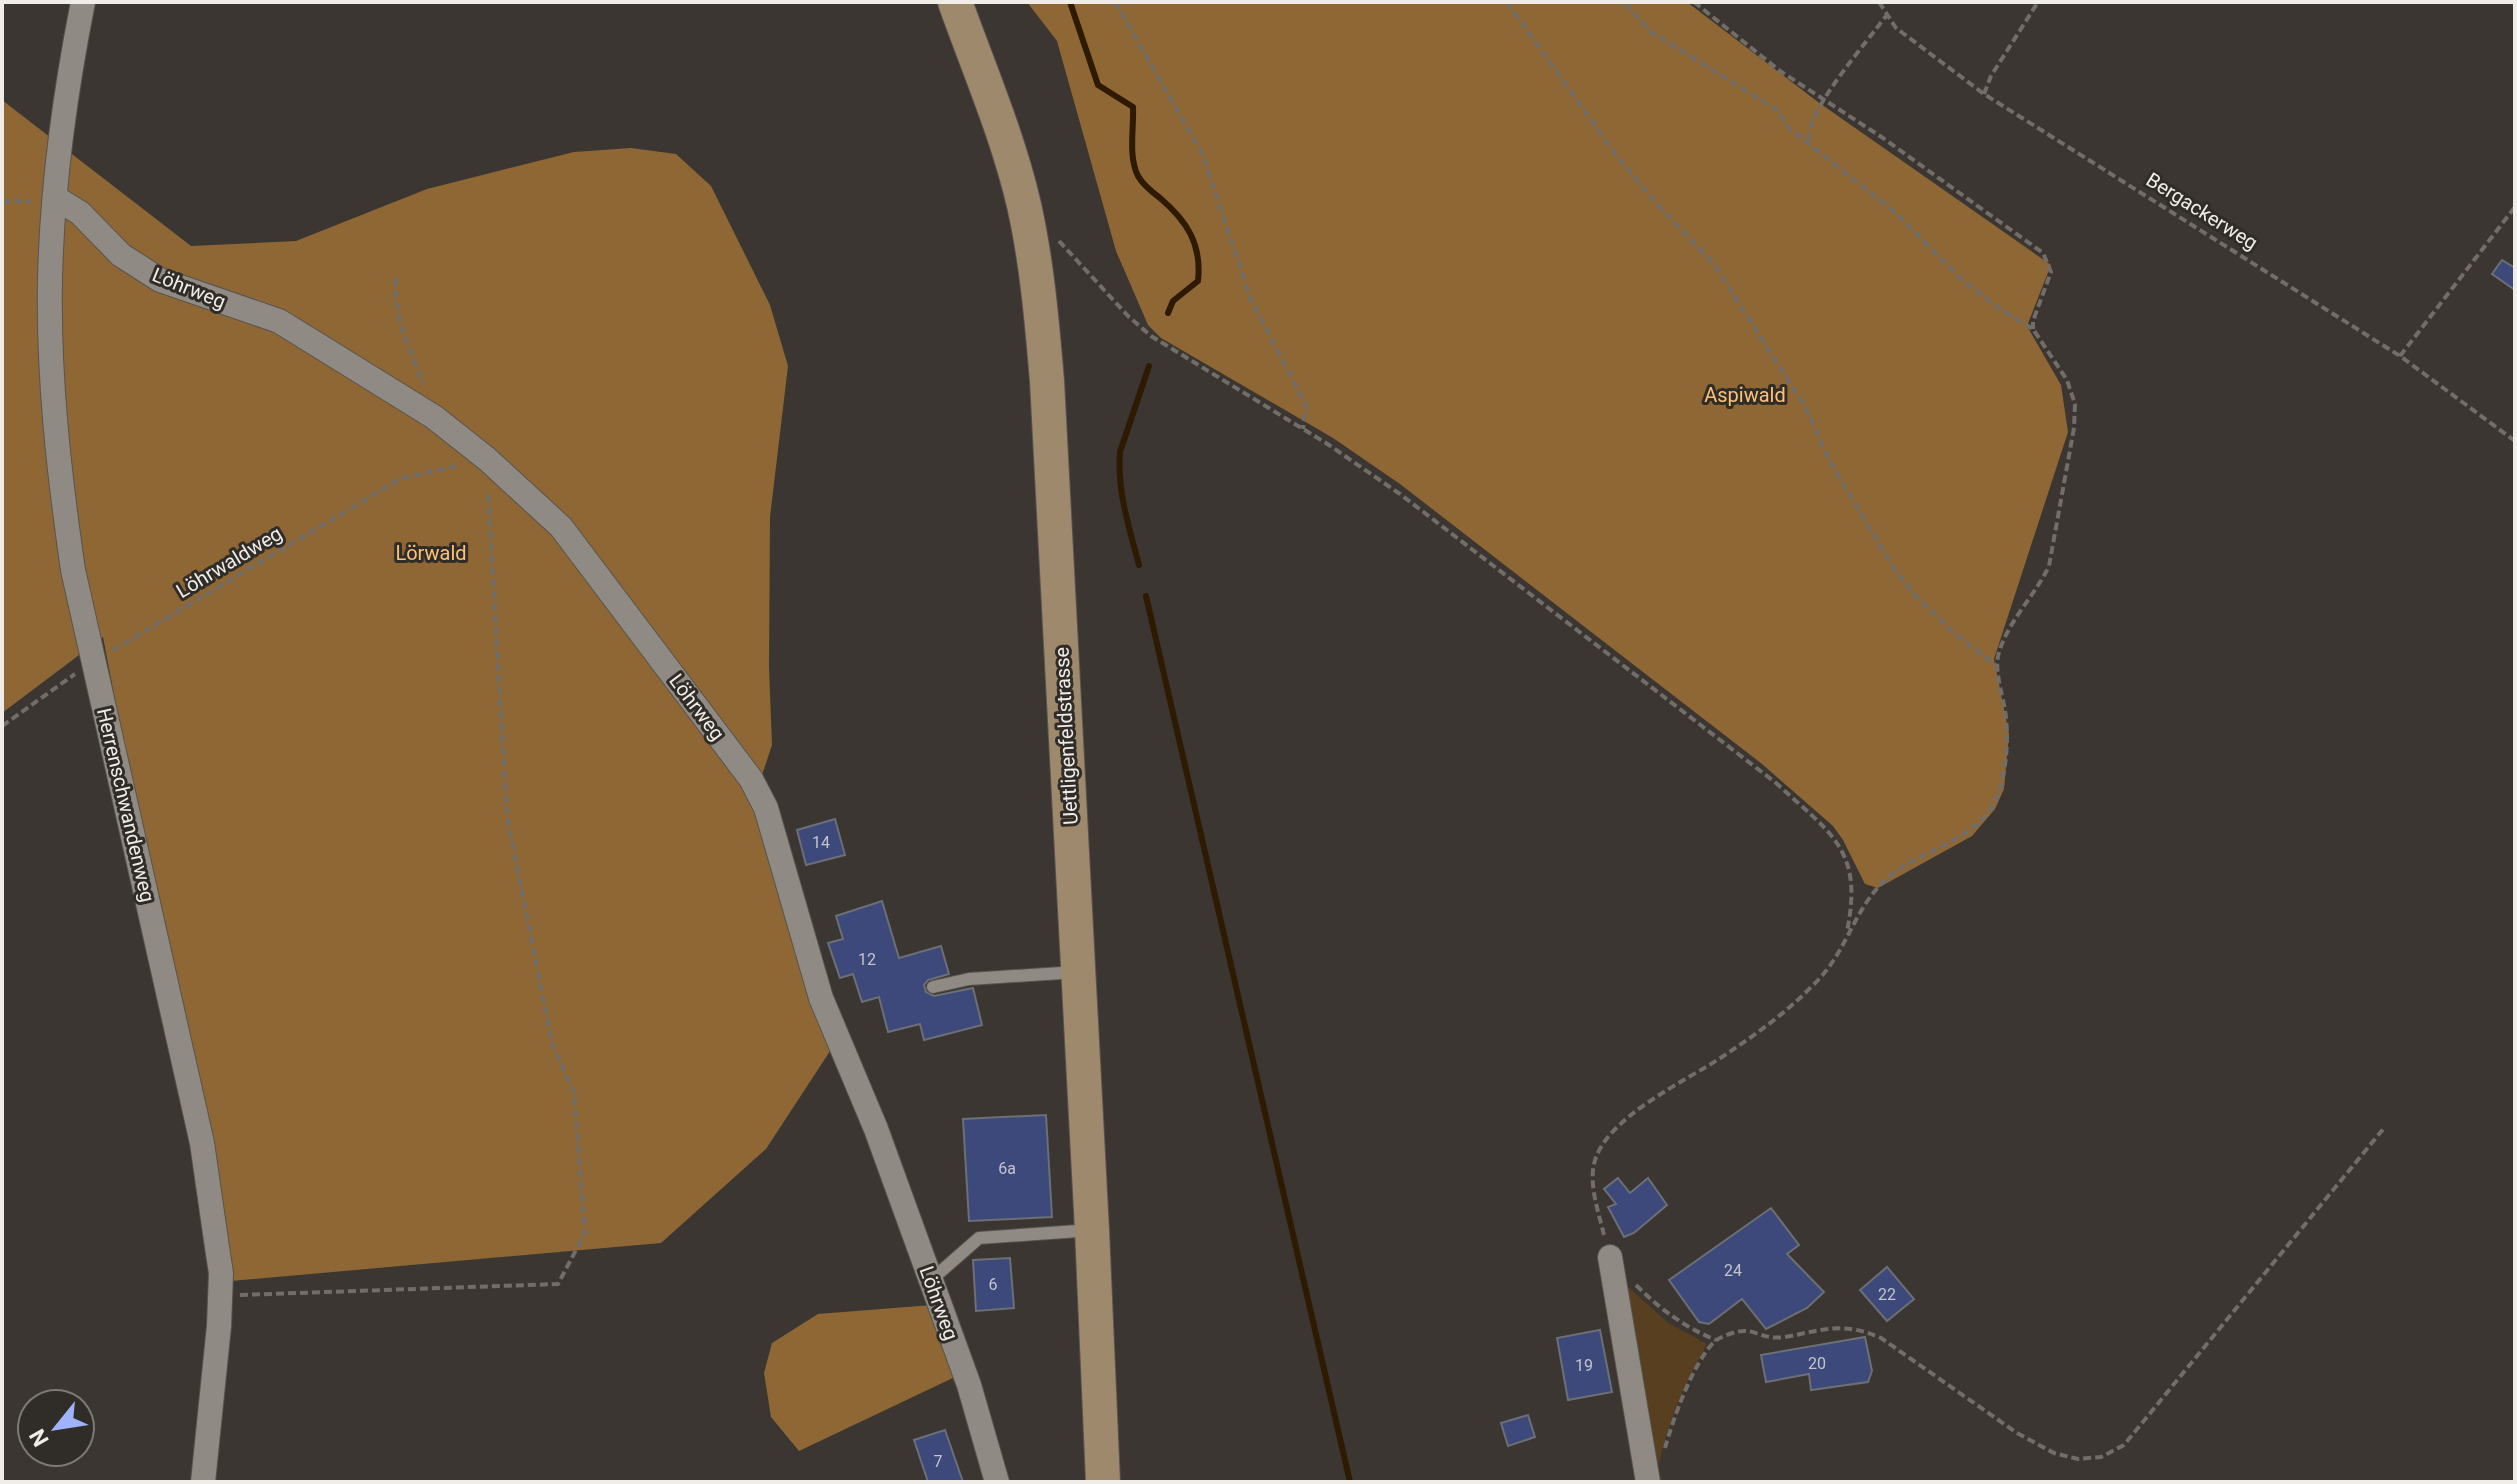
<svg xmlns="http://www.w3.org/2000/svg" width="2517" height="1484" font-family="Roboto,sans-serif">
<style>
.green{fill:#573f20}
.forest{fill:#8e6735}
.lines{fill:none;stroke-linecap:round;stroke-linejoin:round}
.stream{stroke:#2d1a01;stroke-width:6}
.building{fill:#3c497a;stroke:#6c6f75;stroke-width:2}
.lane-casing{stroke:#58534f;stroke-width:14}
.street-casing{stroke:#58534f;stroke-width:26}
.secondary-casing{stroke:#58534f;stroke-width:36}
.path{stroke:#716d68;stroke-width:4;stroke-dasharray:8 4;stroke-linecap:butt}
.lane{stroke:#8f8a83;stroke-width:12}
.street{stroke:#8f8a83;stroke-width:24}
.secondary{stroke:#9f896c;stroke-width:34}
.labels{text-anchor:middle;dominant-baseline:central;stroke-width:6;stroke-linejoin:round;paint-order:stroke}
.number-label{font-size:16px;fill:#c3c4cd}
.street-label{font-size:20px;fill:#f0ede9;stroke:#302c27}
.park-label{font-size:20px;fill:#fdc279;stroke:#302c27}
</style>
<rect width="100%" height="100%" fill="#3b3631"/>
<path class="green" d="M1626 1285 1667 1322 1707 1344C1680 1392 1666 1427 1655 1482Z"/>
<path class="forest" d="M1027 2H1687L1818 102 2051 265 2027 326 2061 385 2068 432 1994 659 2009 734 2004 789 1995 809 1972 836 1878 888 1865 884 1843 840 1833 826 1762 764 1400 484 1333 438 1161 338 1148 325 1116 251 1057 41Z
M2 100 191 246 296 241 427 189 574 152 631 148 676 154 711 186 770 305 788 366 770 517 769 667 772 745 760 781 834 1045 766 1149 661 1243 231 1281 161 941 103 637 2 713Z
M932 1305 957 1376 799 1451 771 1417 764 1373 772 1343 818 1314Z"/>
<g class="lines">
<path class="stream" d="M1070 2 1098 85 1133 107C1134 129 1128 156 1138 176 1143 185 1152 192 1160 198 1187 221 1202 244 1198 281L1173 301 1168 313
M1139 565C1129 527 1117 491 1120 452L1149 366
M1146 596 1350 1482"/>
</g>
<path class="building" d="M2502 260 2515 268V290L2492 274Z
M835 819 845 855 806 865 797 830Z
M882 901 899 958 941 946 949 974 928 980 924 985 926 992 934 996 973 988 982 1025 924 1040 920 1024 888 1032 879 997 862 1002 853 974 840 978 828 943 843 939 836 916Z
M1046 1115 1052 1217 969 1221 963 1119Z
M1618 1178 1630 1193 1648 1178 1667 1205 1634 1233 1624 1237 1608 1207 1616 1204 1604 1189Z
M1771 1208 1799 1245 1787 1254 1824 1292 1807 1308 1766 1329 1742 1299 1709 1324 1699 1322 1669 1280Z
M1010 1258 1014 1308 976 1311 973 1260Z
M1887 1267 1914 1299 1887 1321 1860 1290Z
M1600 1330 1612 1392 1568 1400 1557 1338Z
M1865 1337 1872 1371 1868 1382 1811 1390 1809 1374 1766 1382 1761 1355Z
M1528 1415 1535 1437 1508 1446 1501 1423Z
M945 1430 963 1482H928L914 1440Z"/>
<g class="lines">
<defs>
<path id="lane" d="M933 987 969 979 1077 972
M931 1280 979 1238 1092 1230"/>
<path id="street" d="M83 2C65 93 52 186 50 279 48 377 59 473 73 570L202 1143 217 1247 221 1273 219 1326 203 1482
M56 198 80 213 121 255 160 280 279 321 434 417 487 459 561 527 751 779 766 808 821 998 876 1129 969 1385 997 1482
M1610 1257 1648 1482"/>
<path id="secondary" d="M955 2C979 69 1008 136 1024 205 1037 263 1042 322 1047 381L1092 1230 1103 1482"/>
</defs>
<use href="#lane" class="lane-casing"/>
<use href="#street" class="street-casing"/>
<use href="#secondary" class="secondary-casing"/>
<path class="path" d="M1115 2 1202 153 1251 300 1306 405 1303 429
M1507 2 1616 155 1656 203 1714 264 1807 410 1829 460 1893 567 1914 594 1954 633 1998 667
M1694 2 1780 71 1883 138 2043 253 2051 272 2033 321V329
M1879 2 1896 28 1984 94 2400 356 2515 441
M1984 94 1991 76 2038 2
M1809 140C1804 113 1868 41 1886 16
M2 202 31 201
M1059 241 1128 316 1151 336 1326 443 1400 494 1776 783C1830 833 1864 849 1847 931
M396 278C392 315 411 350 423 384
M2400 356 2515 207
M113 650 400 479 460 465
M2 726 75 674
M1604 1235C1599 1214 1589 1186 1594 1164 1604 1118 1686 1081 1722 1057 1749 1039 1776 1020 1800 998 1808 990 1818 981 1825 972 1849 943 1858 902 1889 877 1922 849 1983 839 1998 794 2007 769 2009 736 2005 710 2002 693 1995 672 1998 656 2006 623 2035 596 2049 566L2074 428 2075 404 2067 380 2033 329 1997 307 1960 278 1896 213 1789 128 1777 110 1650 31 1623 2
M1636 1285C1660 1309 1684 1327 1716 1340
M240 1295 558 1284 585 1233 574 1093 552 1043 507 816 488 492
M1665 1448C1673 1419 1693 1363 1714 1342 1719 1337 1736 1331 1743 1331 1757 1330 1763 1340 1785 1337 1824 1330 1842 1321 1881 1338L2017 1433 2054 1453 2078 1459 2101 1457 2124 1445 2384 1128"/>
<use href="#lane" class="lane"/>
<use href="#street" class="street"/>
<use href="#secondary" class="secondary"/>
</g>
<g class="labels">
<g class="number-label">
<text x="821" y="842">14</text>
<text x="867" y="959">12</text>
<text x="1007" y="1168">6a</text>
<text x="1733" y="1270">24</text>
<text x="993" y="1284">6</text>
<text x="1887" y="1294">22</text>
<text x="1817" y="1363">20</text>
<text x="1584" y="1365">19</text>
<text x="938" y="1461">7</text>
</g>
<g class="street-label">
<text transform="translate(2202 211) rotate(32)">Bergackerweg</text>
<text transform="translate(189 288) rotate(22)">Löhrweg</text>
<text transform="translate(229 562) rotate(-31)">Löhrwaldweg</text>
<text transform="translate(697 707) rotate(53)">Löhrweg</text>
<text transform="translate(1066 736) rotate(-93)">Uettligenfeldstrasse</text>
<text transform="translate(126 805) rotate(77)">Herrenschwandenweg</text>
<text transform="translate(939 1303) rotate(70)">Löhrweg</text>
</g>
<g class="park-label">
<text x="1745" y="395">Aspiwald</text>
<text x="431" y="553">Lörwald</text>
</g>
</g>
<rect width="2517" height="1484" fill="none" stroke="#f0ede9" stroke-width="8"/>
<g transform="translate(56 1428) rotate(240)"><circle r="38" fill="#302c27" stroke="#7d7975" stroke-width="2"/>
<path d="M0-6L14 30L0 20L-14 30Z" fill="#9fb3fd"/>
<text y="-12" font-size="22" font-weight="bold" text-anchor="middle" fill="#f0ede9">N</text>
</g>
</svg>
